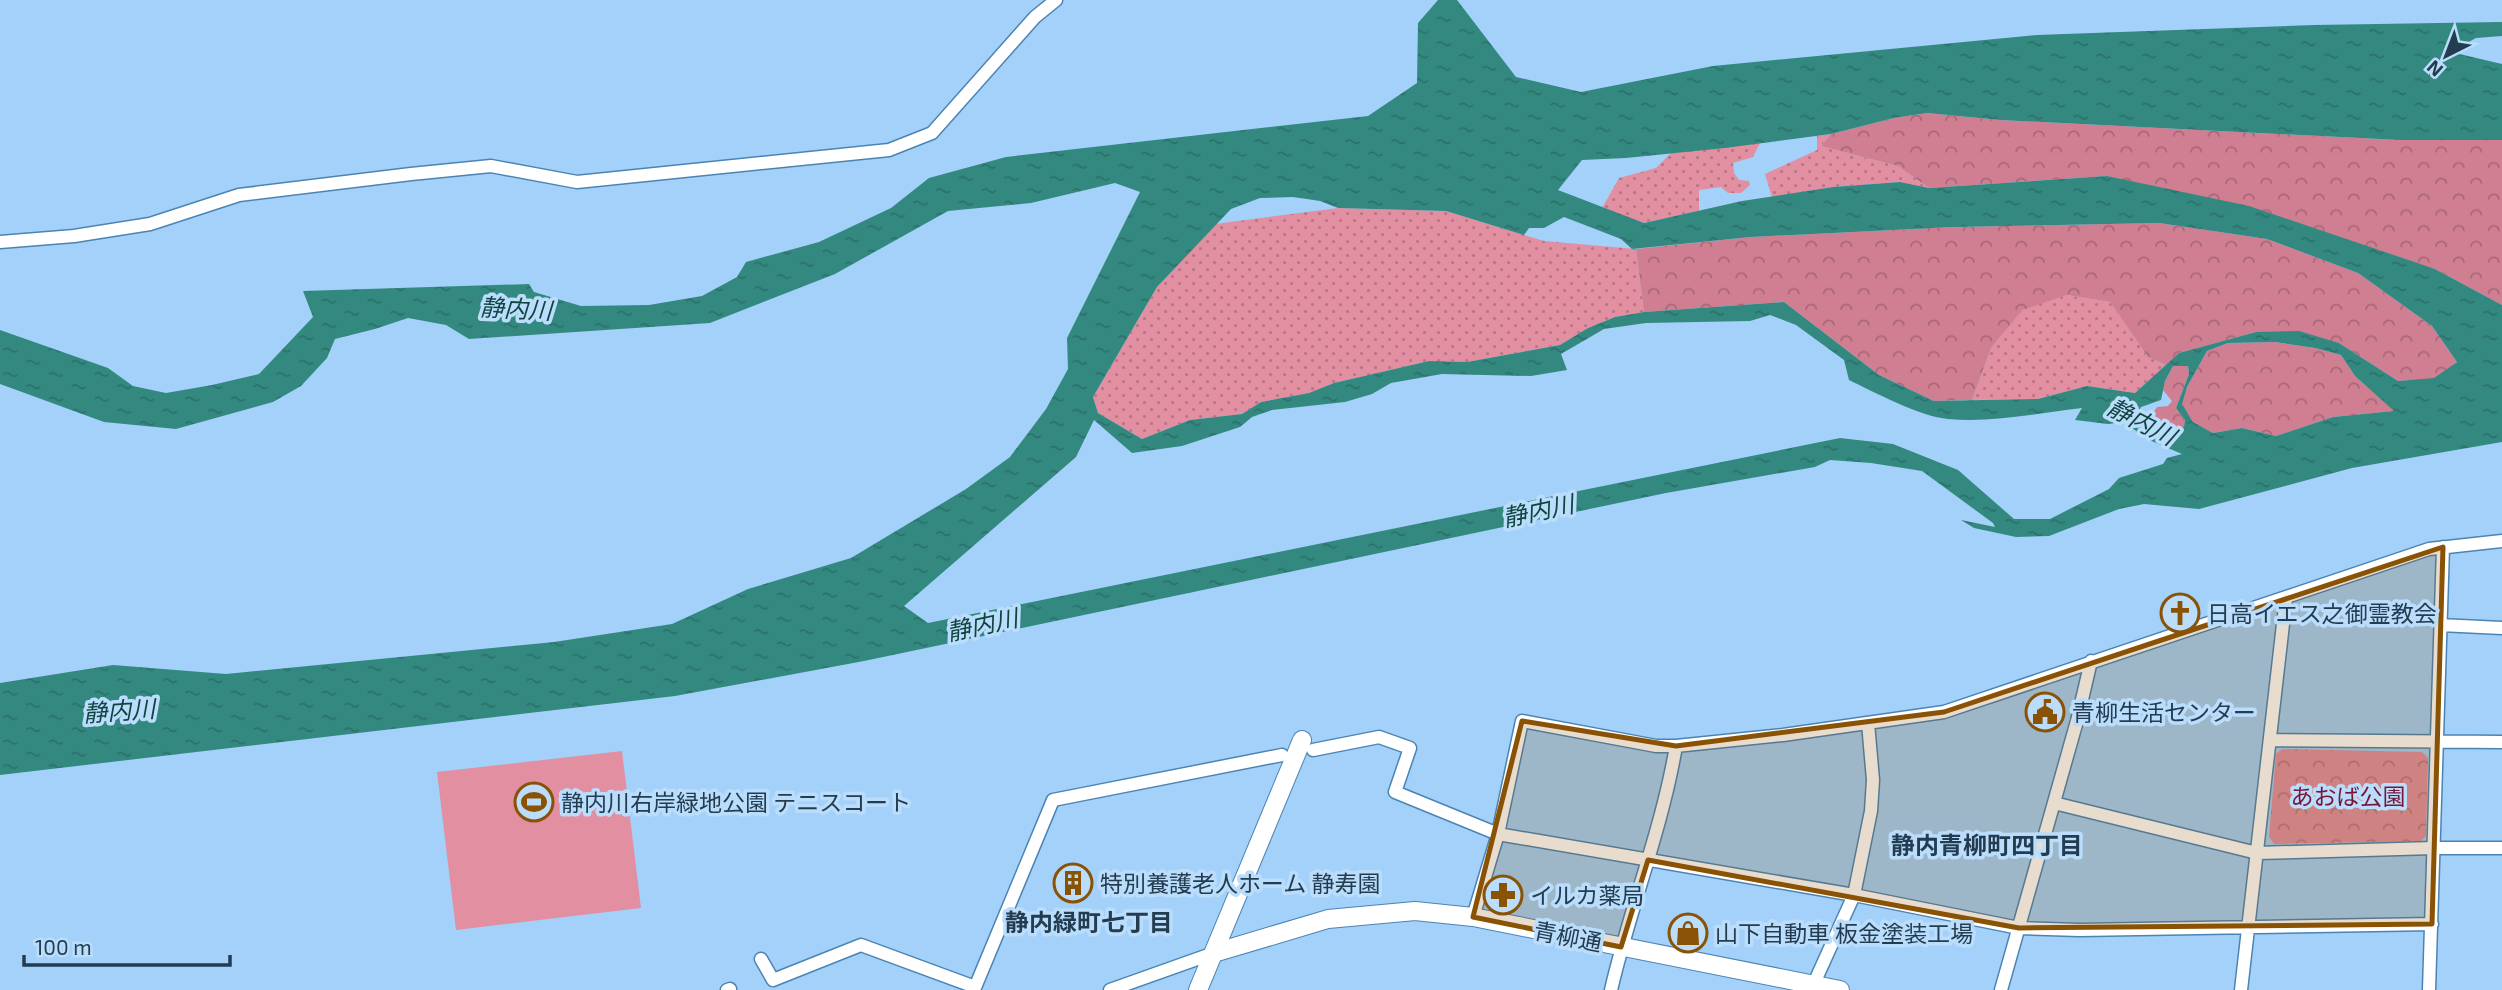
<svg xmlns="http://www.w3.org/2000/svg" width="2502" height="990" font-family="'Exo 2','Noto Sans JP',sans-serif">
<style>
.grass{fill:url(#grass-dots)}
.forest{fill:url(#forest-crowns)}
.park{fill:url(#park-crowns)}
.pitch{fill:#e28fa2}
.water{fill:url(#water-ripples);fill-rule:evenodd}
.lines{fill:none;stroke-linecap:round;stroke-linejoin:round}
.street-casing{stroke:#4b84b3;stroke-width:15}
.secondary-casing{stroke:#4b84b3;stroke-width:20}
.street{stroke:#fff;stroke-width:12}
.secondary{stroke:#fff;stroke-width:18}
.marked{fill:#895204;fill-opacity:0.2;stroke:#895204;stroke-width:5;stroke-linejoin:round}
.labels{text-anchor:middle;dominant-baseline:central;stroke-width:7;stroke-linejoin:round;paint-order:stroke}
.poi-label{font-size:23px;fill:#233c50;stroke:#baddfc;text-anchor:start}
.park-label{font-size:23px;fill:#771538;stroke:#baddfc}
.street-label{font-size:23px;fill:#233c50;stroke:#baddfc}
.water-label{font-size:24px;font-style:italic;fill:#11443f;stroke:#baddfc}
.neighbourhood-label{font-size:24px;font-weight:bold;fill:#233c50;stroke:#baddfc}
</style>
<defs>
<pattern id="grass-dots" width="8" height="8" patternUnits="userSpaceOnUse" patternTransform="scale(1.75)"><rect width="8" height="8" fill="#e28fa2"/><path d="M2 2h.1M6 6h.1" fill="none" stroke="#b77686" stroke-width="1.8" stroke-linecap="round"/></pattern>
<pattern id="forest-crowns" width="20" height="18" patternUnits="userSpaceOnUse" patternTransform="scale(1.75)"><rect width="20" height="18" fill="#d07e91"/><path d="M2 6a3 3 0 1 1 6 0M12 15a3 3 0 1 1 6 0" fill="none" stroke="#a86879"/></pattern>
<pattern id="park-crowns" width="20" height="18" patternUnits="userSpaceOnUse" patternTransform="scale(1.75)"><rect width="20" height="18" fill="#e28fa2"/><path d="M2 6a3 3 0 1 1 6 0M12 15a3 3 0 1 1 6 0" fill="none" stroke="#b77686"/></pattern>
<pattern id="water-ripples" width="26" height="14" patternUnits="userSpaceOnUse" patternTransform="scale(1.75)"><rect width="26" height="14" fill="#338980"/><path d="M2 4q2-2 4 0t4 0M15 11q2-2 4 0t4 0" fill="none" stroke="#2b716b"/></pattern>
</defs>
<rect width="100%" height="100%" fill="#a3d1fa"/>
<path class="grass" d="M1831 134 1821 146 1898 166 1929 188 1899 182 1833 187 1772 197 1765 174 1817 150V136Z
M1760 143 1753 157 1733 163 1734 173 1739 180 1749 181 1750 185 1741 193H1728L1721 187 1699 190V211L1643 223 1602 208 1619 178 1656 168 1671 153Z
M1338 208 1446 211 1544 241 1636 249 1644 312 1615 317 1588 328 1560 345 1467 362 1429 361 1334 383 1309 393 1261 402 1242 414 1190 420 1142 439 1098 413 1093 397 1157 287 1215 224Z
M2067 295 2110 302 2148 357 2166 365 2135 393 2087 386 2038 399 1972 400 1991 348 2022 309Z"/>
<path class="forest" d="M1927 113 2000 120 2400 140H2502V305L2435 269 2107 176 1929 188 1898 166 1821 146 1831 134 1894 118Z
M2159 223 2267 239 2358 273 2432 326 2457 362 2434 379 2398 381 2339 343 2256 332 2179 353 2166 365 2148 357 2110 302 2067 295 2022 310 1991 348 1972 400 1934 401 1879 375 1784 302 1644 312 1636 249 1751 237 1953 227Z
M2275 342 2315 348 2341 355 2355 376 2395 411 2333 417 2276 436 2242 428 2213 433 2193 422 2181 404 2187 387 2207 351 2228 343Z
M2173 366H2188L2189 374 2176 408 2185 420 2184 428 2175 430 2154 425 2151 416 2157 407 2168 406 2172 401 2163 390 2165 381Z"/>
<path class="park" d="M2282 749 2422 752 2428 758 2426 836 2421 841 2274 844 2269 837 2276 754Z"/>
<path class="pitch" d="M622 751 641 908 456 930 437 772Z"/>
<path class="water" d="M1438 0H1457L1516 77 1581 92 1713 66 2037 35 2314 25 2502 22V36L2476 38 2456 49 2455 53 2502 64V140H2400L2000 120 1927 113 1894 118 1831 134 1725 148 1626 158 1582 160 1558 190 1644 223 1742 201 1833 187 1900 182 1929 188 2107 176 2249 206 2435 269 2502 305V442L2352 468 2199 509 2144 504 2119 509 2049 536 2016 537 1974 528 1961 520 1995 527 1993 523 1922 471 1871 463 1830 460 1815 467 1666 493 864 661 675 696 0 775V683L113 665 226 674 554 642 672 624 748 589 851 558 966 489 1010 457 1046 409 1068 369 1067 338 1140 192 1115 183 1031 203 948 211 835 274 710 323 469 339 446 325 408 318 375 329 335 339 327 358 301 386 273 402 176 429 104 422 0 384V330L108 368 133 386 166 393 212 385 259 374 313 317 303 291 529 284 534 292 581 306 649 305 702 296 737 277 746 262 819 242 891 208 929 178 1006 157 1368 116 1417 83 1418 23ZM1293 197 1320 201 1338 208 1446 211 1524 235 1529 228H1544L1564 217 1621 239 1632 249 1751 237 1953 227 2159 223 2267 239 2358 273 2432 326 2457 362 2434 378 2398 381 2339 343 2299 331 2256 332 2179 353 2135 393 2087 386 2038 399 1934 401 1879 375 1784 302 1644 312 1615 317 1588 328 1560 345 1467 362 1429 361 1334 383 1309 393 1261 402 1242 414 1190 420 1142 439 1098 413 1093 397 1157 287 1231 209 1260 198ZM1770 315 1796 325 1844 360 1849 380C1874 392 1921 417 1948 419 1992 423 2038 413 2082 408L2075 420 2108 424 2124 422 2147 439 2182 454 2167 458 2163 464 2119 478 2109 489 2050 519H2014L1958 470 1893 444 1840 438 928 623 904 606 1076 457 1094 420 1132 453 1182 446 1240 427 1252 417 1272 410 1345 402 1372 394 1391 383 1442 374 1531 376 1567 370 1561 354 1604 329 1646 323 1750 321ZM2275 342 2315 348 2341 355 2355 376 2394 411 2333 417 2276 436 2242 428 2213 433 2193 422 2182 404 2187 387 2207 351 2228 343ZM2173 366H2188L2189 374 2176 408 2185 420 2184 427C2168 432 2150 425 2137 414L2141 407 2161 400 2165 381Z"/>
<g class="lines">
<defs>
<path id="street" d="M0 242 74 236 150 224 239 195 411 174 491 166 577 182 889 150 932 133 1035 17 1056 0
M2440 625 2502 628
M2270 740 2502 742
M1313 750 1379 737 1410 748 1395 792 1498 834 1854 895 2019 928 2079 930 2432 924
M2054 803 2257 853 2434 848H2502
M1473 917 1498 834 1522 721 1656 746H1676L1783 735 1944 712 2429 549 2502 541
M761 959 773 980 861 945 975 987
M727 990 730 989
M974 990 1053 800 1282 755
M1110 990 1214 953
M1611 990C1630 908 1662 829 1676 746
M1811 990 1854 895 1871 811 1873 780 1868 723
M2001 990 2077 721 2091 661
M2241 990 2286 598
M2429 990 2443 547"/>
<path id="secondary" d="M1214 953 1328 919 1415 911 1473 917 1840 990
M1198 990 1302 740"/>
</defs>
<use href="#street" class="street-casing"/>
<use href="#secondary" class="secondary-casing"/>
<use href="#street" class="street"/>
<use href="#secondary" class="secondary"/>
</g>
<path class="marked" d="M2443 547 2432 924 2019 928 1648 860 1621 947 1473 917 1522 721 1676 746 1944 712Z"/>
<defs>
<symbol id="church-ring" viewBox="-11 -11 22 22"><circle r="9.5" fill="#baddfc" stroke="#895204" stroke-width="1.5"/><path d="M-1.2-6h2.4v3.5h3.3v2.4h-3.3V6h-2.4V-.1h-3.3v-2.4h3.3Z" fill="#895204"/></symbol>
<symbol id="civic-ring" viewBox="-11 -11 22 22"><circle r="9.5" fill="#baddfc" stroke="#895204" stroke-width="1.5"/><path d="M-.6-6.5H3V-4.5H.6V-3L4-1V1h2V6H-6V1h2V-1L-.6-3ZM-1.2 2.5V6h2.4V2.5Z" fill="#895204"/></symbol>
<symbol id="stadium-ring" viewBox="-11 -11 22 22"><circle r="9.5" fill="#baddfc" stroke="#895204" stroke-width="1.5"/><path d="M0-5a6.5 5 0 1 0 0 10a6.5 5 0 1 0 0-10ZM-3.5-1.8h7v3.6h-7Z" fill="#895204"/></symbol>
<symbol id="building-ring" viewBox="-11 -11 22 22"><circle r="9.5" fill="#baddfc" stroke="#895204" stroke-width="1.5"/><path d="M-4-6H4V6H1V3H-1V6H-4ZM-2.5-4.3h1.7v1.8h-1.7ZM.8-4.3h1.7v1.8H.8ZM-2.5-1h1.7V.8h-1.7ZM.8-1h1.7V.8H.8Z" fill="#895204"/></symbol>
<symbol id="pharmacy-ring" viewBox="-11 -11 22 22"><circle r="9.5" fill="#baddfc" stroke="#895204" stroke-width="1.5"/><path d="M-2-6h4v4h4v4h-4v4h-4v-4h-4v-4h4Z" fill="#895204"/></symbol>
<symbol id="shop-ring" viewBox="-11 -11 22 22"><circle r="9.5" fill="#baddfc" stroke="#895204" stroke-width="1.5"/><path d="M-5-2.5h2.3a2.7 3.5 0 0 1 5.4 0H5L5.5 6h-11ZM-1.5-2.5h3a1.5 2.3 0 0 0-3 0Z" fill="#895204"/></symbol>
</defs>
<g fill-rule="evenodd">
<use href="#church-ring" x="2158" y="591" width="44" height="44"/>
<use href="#civic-ring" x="2023" y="690" width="44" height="44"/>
<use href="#stadium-ring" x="512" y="780" width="44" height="44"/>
<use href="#building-ring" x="1051" y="861" width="44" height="44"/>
<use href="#pharmacy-ring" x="1481" y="873" width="44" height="44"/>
<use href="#shop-ring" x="1666" y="911" width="44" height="44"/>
</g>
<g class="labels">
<g class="poi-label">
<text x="2207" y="613">日高イエス之御霊教会</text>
<text x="2072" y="712">青柳生活センター</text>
<text x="561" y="802">静内川右岸緑地公園 テニスコート</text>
<text x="1100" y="883">特別養護老人ホーム 静寿園</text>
<text x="1530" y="895">イルカ薬局</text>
<text x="1715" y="933">山下自動車 板金塗装工場</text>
</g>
<g class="park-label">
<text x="2348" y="796">あおば公園</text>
</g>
<g class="street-label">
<text transform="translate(1568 936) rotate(11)">青柳通</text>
</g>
<g class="water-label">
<text transform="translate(516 308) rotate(3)">静内川</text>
<text transform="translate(2142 421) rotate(27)">静内川</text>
<text transform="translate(1538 510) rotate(-12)">静内川</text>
<text transform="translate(982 624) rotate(-12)">静内川</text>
<text transform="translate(119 710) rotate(-4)">静内川</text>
</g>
<g class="neighbourhood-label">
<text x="1987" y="844">静内青柳町四丁目</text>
<text x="1089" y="921">静内緑町七丁目</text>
</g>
</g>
<g transform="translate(2446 56) rotate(222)" stroke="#baddfc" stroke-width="5" paint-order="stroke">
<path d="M0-5L12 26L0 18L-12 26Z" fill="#233c50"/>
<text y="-10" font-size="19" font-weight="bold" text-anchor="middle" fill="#233c50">N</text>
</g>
<path d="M24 955v10h206v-10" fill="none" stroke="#233c50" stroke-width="3.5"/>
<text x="35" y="955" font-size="21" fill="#233c50" stroke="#baddfc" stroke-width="5" paint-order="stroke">100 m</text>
</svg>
